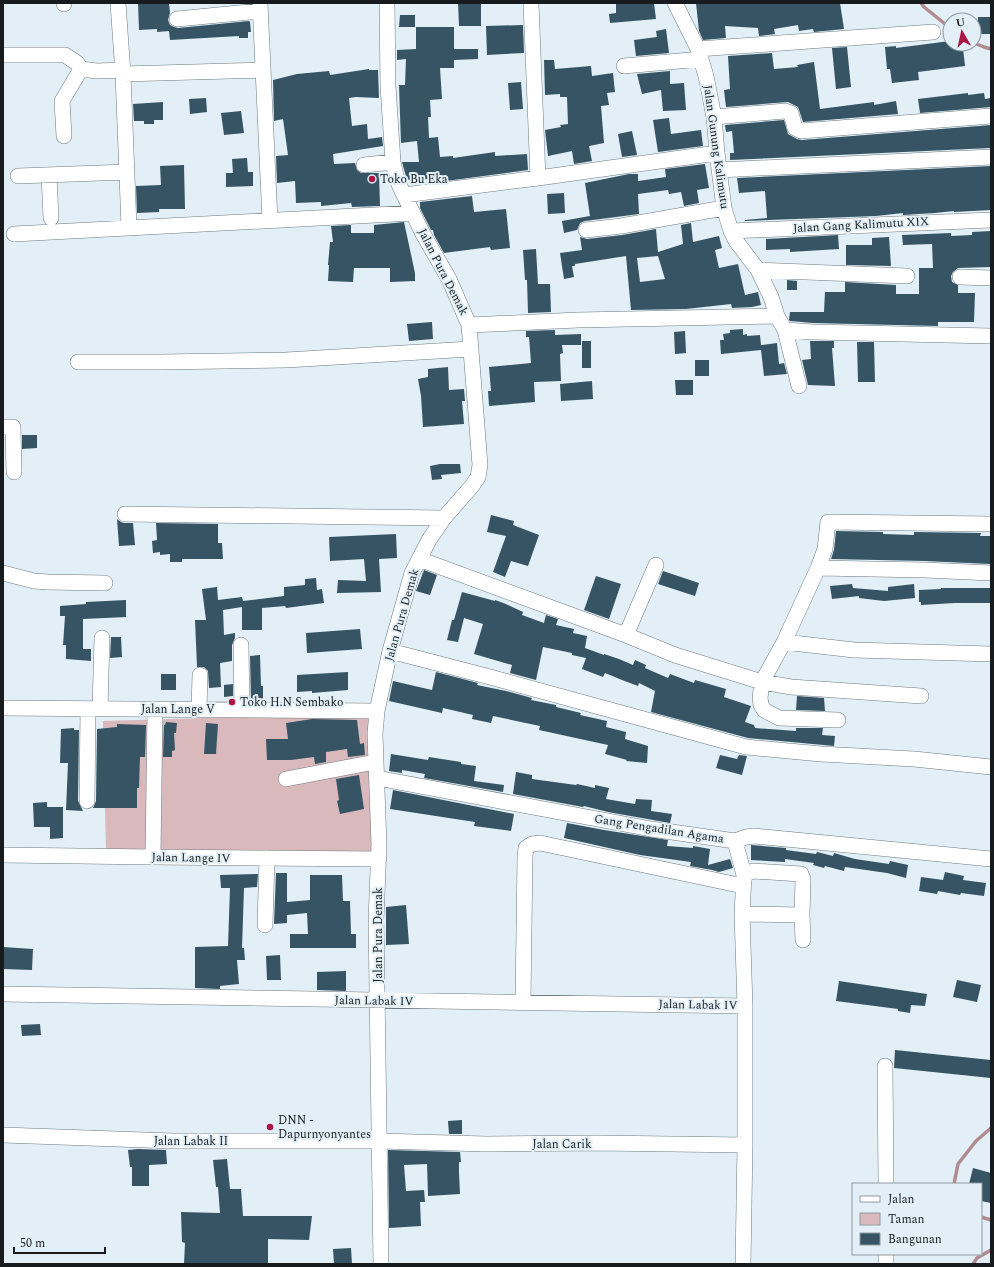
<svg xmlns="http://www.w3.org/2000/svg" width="994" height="1267" font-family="Spectral,serif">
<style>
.green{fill:#d9b9bc}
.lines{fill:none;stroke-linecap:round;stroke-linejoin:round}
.stream{stroke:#b08c90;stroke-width:3.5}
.building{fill:#365463;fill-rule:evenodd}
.street-casing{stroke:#6e7a80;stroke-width:16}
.street{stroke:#fff;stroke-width:15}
.poi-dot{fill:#ab1644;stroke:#e2eff6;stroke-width:1.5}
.labels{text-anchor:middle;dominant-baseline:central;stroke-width:4;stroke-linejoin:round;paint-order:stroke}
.street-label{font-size:12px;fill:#171b1e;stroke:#e2eff6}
.poi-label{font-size:12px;fill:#171b1e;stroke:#e2eff6;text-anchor:start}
</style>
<rect width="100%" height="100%" fill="#e2eff6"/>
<path class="green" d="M370 713 377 854 106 852 103 721Z"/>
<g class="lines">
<path class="stream" d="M921 3 924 7 950 28
M974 43 984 47 991 49
M954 1184 958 1164 976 1141 991 1128
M981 1217 991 1220
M973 1264 977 1258 991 1250"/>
</g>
<path class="building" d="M138 3H169L170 13 168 20 170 25 174 27 178 28 249 21 250 22 251 32H248V38H239V36L170 40 169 31 157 32V29L139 30Z
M458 3H481V26H459Z
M616 3H654L656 19 610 23 609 14 616 13Z
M696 3H840L844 29 814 32 813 29 799 31 798 25 774 29 775 34 759 36 758 28 725 26 726 38 703 40 699 31Z
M400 15H415V27H399Z
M978 17H991V34H978Z
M523 25 524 53 487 55 486 26Z
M416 27H454V49H478V59L454 60V68H440L442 99 430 100 431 117H428L429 138 438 137 440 157 453 156V158L495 152V156L527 154 528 170 431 183 430 179 407 180 402 162H419L417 141 401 143 399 85H405L406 59 397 60V50L416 49Z
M666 29 669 53 636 56 634 40 657 37 656 31Z
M950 41V44H958L963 48 965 66 918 72 919 80 892 83 890 69H887L885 47 896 46V48Z
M847 47 851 87 836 89 832 48Z
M772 53 774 69 798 67 797 65 814 62 820 109 874 102V105L896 101 898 114 803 122 798 107 788 102 726 107 724 90 730 89 728 56Z
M544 60H554L555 69 591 66 592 76 613 73 615 92 607 93 609 105 601 106 604 143 589 146 592 161 574 164 572 151 548 156 545 130 561 127 560 125 568 124 567 97H560V94L545 95Z
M369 69V70H378L379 98 356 97 349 98 352 126 367 124 368 139 382 137 383 146 333 154 334 164 355 163 357 170 361 173H379L380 206 352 207 351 203 321 206V202L296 203 295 181 277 183 276 156 288 155 283 119 274 121 273 80 297 74 329 71 330 75Z
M670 71V84L684 83 686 110 663 111 661 90 642 94 637 74Z
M521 82 523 109 510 110 508 83Z
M968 93V95L984 93 985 99 991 98V107L920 113 918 99Z
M206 98 207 112 190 114 189 99Z
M163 102V120H154V124H144V121H134L133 104Z
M241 111 244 133 224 135 221 113Z
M669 118 671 134 701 130 703 146 658 152 653 120Z
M784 120 788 134 797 139 802 140 991 125V148L730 160V153H734L732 131 726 132 725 125Z
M632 131 637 155 622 157 618 134Z
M247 158 248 172H253V186L226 187V173H233L232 159Z
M705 164 709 188 697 190 699 203 684 206 681 192 669 194 668 190 638 194 639 214 585 221 580 223 577 230 564 233 562 221 590 216 585 183 629 174H638V181L666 177 665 169Z
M184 165 185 209H159V212L137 213 136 186 161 185 160 166Z
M991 166V210L954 212V211L935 213 903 215V213L876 216 745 221V220L767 218 765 191 739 193 737 178Z
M564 193 565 213 548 214 547 194Z
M472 196 474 212 506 209 510 248 491 250 490 247 444 253 434 235 433 230H431L420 208V202Z
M404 222 415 273V281L390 282V268H354L353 282 328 281 329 265H328L330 242H333L331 226 351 225V233H374V225Z
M691 223 693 242 719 236 722 248 715 250 719 268 738 264 745 295 758 292 761 305 752 307 732 308 731 304 686 309 631 310 626 256 575 264V266H572L574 277 564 279 560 253 582 250 580 237 587 239 622 235 656 229 658 252 683 244 681 225ZM658 256 665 279 640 282 637 258Z
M991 231V267L958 268 953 272 951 276 952 282 958 285V293H975L974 322H938V326L813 323 790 321 789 320 790 312H824L825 292H845V282L896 285V294H919V268H933L932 244 903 245 902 235 951 233V236L972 235V232Z
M838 235 839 249 790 252V249L766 250V239Z
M889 237 891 266 846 265V245H872V238Z
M536 249 538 284H550L551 312 528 313 527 280H525L523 250Z
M787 280 797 281V290H787Z
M432 322 433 339 409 341 407 324Z
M743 329V335L747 334V336L760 335 761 345 777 343 779 364 784 363 787 374 764 376 761 350 721 354 720 340H724L723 334 730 333V330Z
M555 330V335L581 334V345H562L563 353 560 354 561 381 534 382 535 402 489 406 488 391H491L489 367 531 363 529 337H526V331Z
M685 331 686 353 675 354 674 332Z
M582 341H591V368H582Z
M810 341H834V348H832L835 386 808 385 802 360 811 359Z
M857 342H874L875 382H858Z
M695 360H709V376H695Z
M448 367 449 390 464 389 465 401H462L464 424 423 427 421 396 418 379 428 377V369Z
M675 380H693V395H676Z
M592 381 593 399 561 401 560 384Z
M22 435H37V448L22 449Z
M440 464H460L461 473 441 475 442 479 432 480 430 466Z
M491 515 514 521 513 525 539 535 528 566 511 561 505 577 493 572 506 536 487 532Z
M117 519 121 522 124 523H133L135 545 119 546Z
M156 523 218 524V543H222L223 559H182V562H170V554L160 555V552L153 553 152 541 157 540Z
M836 531 883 532V534L914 535V532L981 533 980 536H991L990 564 925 561 831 559 834 550Z
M396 534 397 558 379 559 381 592 337 593 338 580 366 581 364 559 330 561 329 537Z
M424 570 437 575 430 595 416 591Z
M663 571 699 583 695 596 658 584Z
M596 576 621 584 609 619 584 610Z
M316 578 317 590 322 589 324 603 286 608 285 606 262 608V630H242V607L223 610 224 635 235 633V638L232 645V661L220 663 221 687 209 688 208 671 204 667H197L195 620H206L202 589 217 587 218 600 242 597 243 601 284 596V587L305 585V579Z
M852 584 853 588 888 591V587L914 584 915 598 884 601 859 598V596L832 599 830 586Z
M941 588H991V603H955L921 605V602H919V590L941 589Z
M462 592 495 601V600L506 604 523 612 522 615 544 623 546 615 558 619 556 625 574 629 573 633 587 636 585 648 604 655V654L619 659 633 665 635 660 646 665 645 668 668 678 670 674 694 683 695 680 726 689 724 697 751 706 745 722 754 725 755 728 796 731V728H823L822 735 835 736 834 746 748 738 651 712 655 691 639 683 638 686 622 680 605 673 603 677 582 669 586 658 572 655V653L543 647 536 680 510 673 512 665 474 654 483 624 464 618 458 642 447 640 452 620H454Z
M126 600V617L83 619V649H91V661L66 659V645H63L65 616H60V606L86 604V602Z
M360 629 362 649 307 653 306 633Z
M111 637H121L122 657 110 658Z
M260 655 261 686H263V701H251L250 656Z
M348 672V690L312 693V691L297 692V675Z
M436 672 478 683 477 685 506 691 532 698 531 700 556 705V707L581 713 580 715 607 721 606 727 626 732 625 739 648 746 647 763 626 761 627 760 605 754 608 745 539 730 540 726 493 716 491 723 472 719 473 715 443 708 442 713 389 701 393 681 432 690Z
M161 674H176V690H161Z
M233 684V696L224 697V685Z
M797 696 824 698 825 711 796 710Z
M312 719 357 720 360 744 364 743 365 755 348 757 347 749 326 752V762L315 764 314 757 291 760H267L266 739H288L286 723Z
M166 722 177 723 176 733H174L175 750 172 751V757H163L164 725H165Z
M206 723 218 724 216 754H204Z
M117 724 146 725 145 757H140L139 788H137V808H93L96 801 97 729 117 727Z
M74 728V730H79L78 801 83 811 66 810 68 763H60L61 729Z
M391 754 428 760 429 757 461 762V764L476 766 474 781 504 785 503 792 424 778 425 774 402 770V773L389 771Z
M720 755 737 759 739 755 747 756 742 775 716 768Z
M516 772 532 775V779L576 785 577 784 595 788V785L609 788 606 799 635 804 636 799 652 800 651 811 672 814 670 823 608 812 584 806 583 807 513 794Z
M359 775 364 809 340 814 337 801 339 800 336 779Z
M393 790 514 814 511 831 474 826 475 822 390 809Z
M47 802V807H63V838L50 839V827H34L33 803Z
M567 823 604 830 668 840 667 846 693 848V846L710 849 708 865 730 859 733 868 719 872 712 870 690 866 691 862 640 855 564 838Z
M751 845 786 848V850L816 854 817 852 833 856 834 853 855 859 889 864 890 861 908 865 906 878 887 873 845 867 844 871 825 866 824 868 813 865 814 863 785 859V862L751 860Z
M945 872 964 876 963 880 986 883 984 896 961 893 960 895 938 891 937 894 919 891 921 877 943 880Z
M276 873H287V902L310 900V875H342L343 901H350L351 934H356V948H290V934H308L307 913 287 915V923L274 924Z
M258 874 257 887 244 888 242 948H244L245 960H237L239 984 220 986V989L195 988V947L228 946 230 888H221L220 875Z
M406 905 409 944 386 945V907Z
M3 947 33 949 32 970 3 969Z
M280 955 281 980H267L266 956Z
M346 971V991L317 990V972Z
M957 980 981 985 977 1002 953 997Z
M839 981 927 994 925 1006 911 1005 910 1013 898 1011V1009L836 1001Z
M40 1024 41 1035 22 1036 21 1025Z
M895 1050 991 1060V1078L894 1068Z
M462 1120V1134H449L448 1121Z
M138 1149 166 1150 167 1164 149 1165V1186H132V1167H130L128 1150Z
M388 1150 460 1152 461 1162H459V1173L460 1194 428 1196 427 1164 404 1165 406 1191 424 1190 425 1202H420L421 1226 389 1228Z
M227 1159 230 1189H241L243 1216H312L309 1240 268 1239V1264H184L185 1243 182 1242 181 1212 220 1213 218 1187H216L213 1160Z
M973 1168 991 1173V1203L981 1201V1184H969Z
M351 1248 352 1264H334L333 1249Z"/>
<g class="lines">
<defs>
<path id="street" d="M118 3 123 74 129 227
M260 3 270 221
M531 3 538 178
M675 3 698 49 706 76 714 117 717 153 724 208 731 231 736 241 758 270 771 297 777 316 785 330 799 386
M64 4V3
M177 19 260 11
M698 49 933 32
M3 55H65L77 63 81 69
M624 66 701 59
M81 69 97 71 123 70
M123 74 263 70
M714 117 785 111 791 113 795 128 801 131 991 116
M64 136 62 101 81 69
M364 165 393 162
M719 170 991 157
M49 175 51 218
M18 176 127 172
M404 195 538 178 717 153
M586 230 621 226 724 208
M731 231 991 220
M14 234 413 213
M758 270 907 276
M960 277 991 278
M469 325 578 320 777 316
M785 330 813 332 991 336
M78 362H161L286 360 471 349
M3 427H13L14 472
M125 514 444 518
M419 559 626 635 675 655 762 682 791 687 921 696
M818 568 925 570 991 573
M3 573 34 581 48 582 105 583
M626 635 656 565
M784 642 854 650 991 654
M241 645 242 710
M390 651 490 677 746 747 821 754 914 759 991 767
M3 708 377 711
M100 709 102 638
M199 709 200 675
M838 720 779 718 764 710 761 705 760 698 762 682 784 642 818 568 825 549 828 522 991 524
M377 778 651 829 735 841 746 837 754 836 991 859
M286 779 375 762
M87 801 88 709
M735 841 744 875 742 914 745 1006V1145L743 1264
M3 855 153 857 379 859
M153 857 155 709
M744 875 753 871 801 874 803 879 802 915 803 940
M742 914 802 915
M265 925 267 858
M3 994 745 1006
M523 1002 525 856 526 848 532 844 540 843 743 886
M885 1066 886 1184
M3 1135 173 1141H379L486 1144 597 1143 745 1145
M886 1254V1264
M381 1264 376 920 379 845 375 734 377 711 390 651 412 573 429 540 444 518 472 486 478 477 480 465 469 325 449 279 423 234 404 195 397 180 393 162 388 86 387 3"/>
</defs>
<use href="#street" class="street-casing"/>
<use href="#street" class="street"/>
</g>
<g class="poi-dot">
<circle cx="372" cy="179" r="4"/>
<circle cx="232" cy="702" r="4"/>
<circle cx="270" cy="1127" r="4"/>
</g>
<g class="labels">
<g class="street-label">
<text transform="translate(716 147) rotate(82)">Jalan Gunung Kalimutu</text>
<text transform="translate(861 225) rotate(-3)">Jalan Gang Kalimutu XIX</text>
<text transform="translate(443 272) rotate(63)">Jalan Pura Demak</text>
<text transform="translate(402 615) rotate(-74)">Jalan Pura Demak</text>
<text x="178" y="709">Jalan Lange V</text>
<text transform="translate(659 829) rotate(9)">Gang Pengadilan Agama</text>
<text transform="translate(191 858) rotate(1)">Jalan Lange IV</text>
<text transform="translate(378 935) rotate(-90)">Jalan Pura Demak</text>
<text transform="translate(374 1001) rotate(1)">Jalan Labak IV</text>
<text transform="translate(698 1005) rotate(1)">Jalan Labak IV</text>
<text x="191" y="1141">Jalan Labak II</text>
<text x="562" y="1144">Jalan Carik</text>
</g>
<g class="poi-label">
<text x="380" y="179">Toko Bu Eka</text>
<text x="240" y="702">Toko H.N Sembako</text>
<text x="278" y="1120">DNN -<tspan x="278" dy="14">Dapurnyonyantes</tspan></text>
</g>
</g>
<rect width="994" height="1267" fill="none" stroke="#171b1e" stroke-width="8"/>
<rect x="852" y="1183" width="130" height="72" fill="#e2eff6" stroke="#919aa0"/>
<rect x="860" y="1196" width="20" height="6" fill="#ffffff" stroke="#919aa0"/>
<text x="888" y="1203" font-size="12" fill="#171b1e">Jalan</text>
<rect x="860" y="1213" width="20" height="12" fill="#d9b9bc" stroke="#919aa0"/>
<text x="888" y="1223" font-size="12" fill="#171b1e">Taman</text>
<rect x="860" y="1233" width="20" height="12" fill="#365463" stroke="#919aa0"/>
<text x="888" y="1243" font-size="12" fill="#171b1e">Bangunan</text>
<g transform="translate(962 32) rotate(351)"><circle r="19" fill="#e2eff6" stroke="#919aa0"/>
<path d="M0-3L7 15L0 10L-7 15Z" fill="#ab1644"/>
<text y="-6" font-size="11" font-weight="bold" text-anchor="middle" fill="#171b1e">U</text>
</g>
<path d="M14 1247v6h91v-6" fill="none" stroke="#171b1e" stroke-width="2"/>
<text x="20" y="1247" font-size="12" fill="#171b1e" stroke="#e2eff6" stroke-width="3" paint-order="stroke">50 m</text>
</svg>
